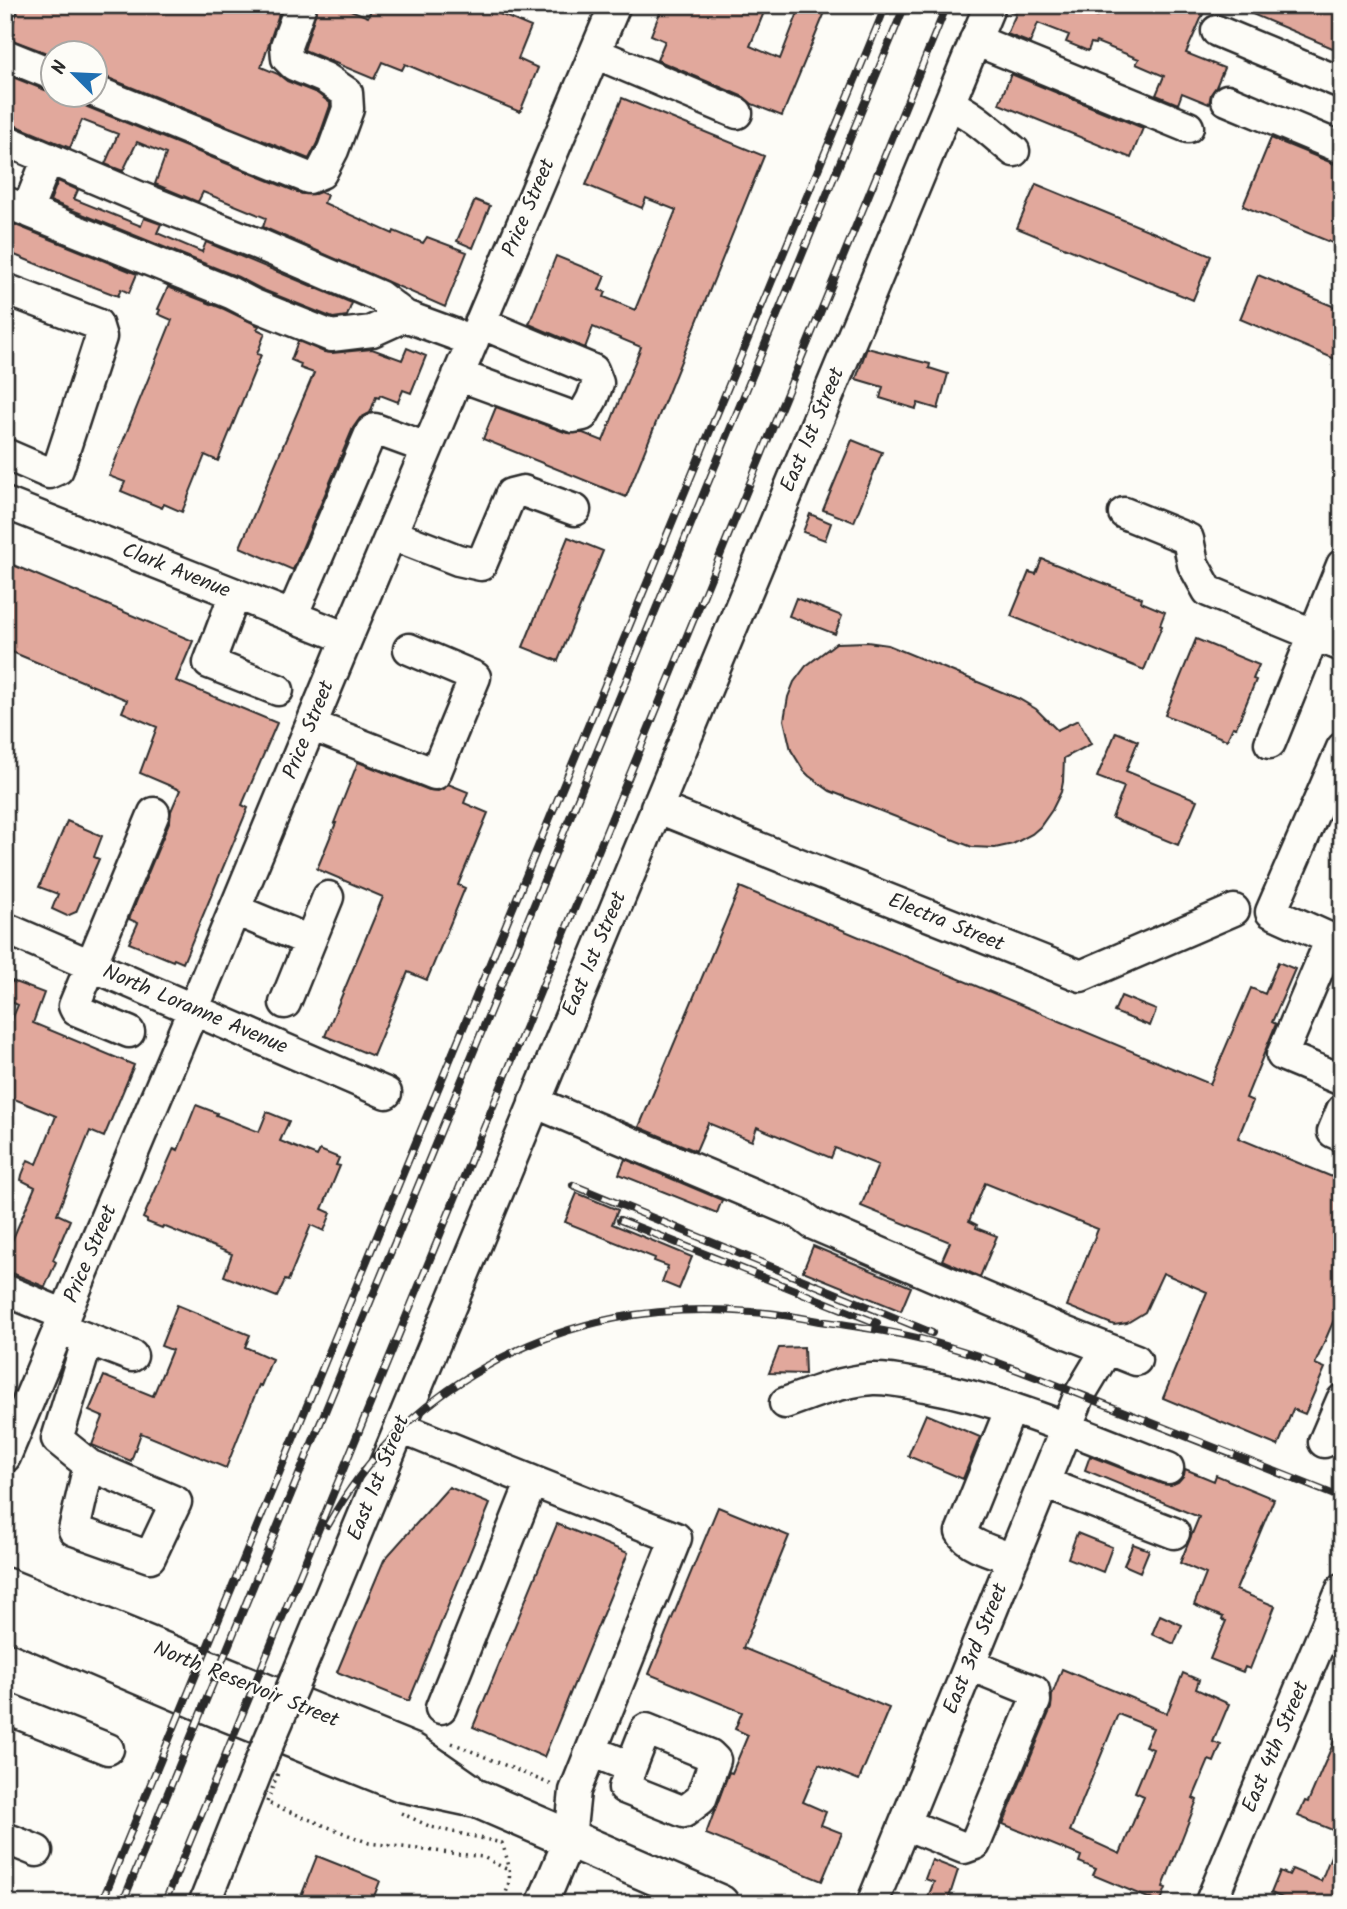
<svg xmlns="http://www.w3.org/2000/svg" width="1347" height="1909" font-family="Kalam,sans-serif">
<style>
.building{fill:#e1a89c;stroke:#2b2b2b;stroke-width:2;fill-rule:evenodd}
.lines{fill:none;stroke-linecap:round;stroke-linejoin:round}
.minor-casing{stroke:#2b2b2b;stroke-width:35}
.major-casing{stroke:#2b2b2b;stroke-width:42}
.path{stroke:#2b2b2b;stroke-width:3.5;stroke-dasharray:2 5;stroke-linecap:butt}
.minor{stroke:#fdfcf7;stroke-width:30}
.major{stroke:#fdfcf7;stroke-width:37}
.rail-casing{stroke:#2b2b2b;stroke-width:8}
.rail{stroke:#fdfcf7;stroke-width:5;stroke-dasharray:16;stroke-linecap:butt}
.minor-bridge-casing{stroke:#2b2b2b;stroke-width:35;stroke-linecap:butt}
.path-bridge{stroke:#2b2b2b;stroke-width:3.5;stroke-dasharray:2 5;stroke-linecap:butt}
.minor-bridge{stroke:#fdfcf7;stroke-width:30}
.labels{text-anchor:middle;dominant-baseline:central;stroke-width:5;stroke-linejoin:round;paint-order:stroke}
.street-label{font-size:21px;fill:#2b2b2b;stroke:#fdfcf7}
</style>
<rect width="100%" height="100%" fill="#fdfcf7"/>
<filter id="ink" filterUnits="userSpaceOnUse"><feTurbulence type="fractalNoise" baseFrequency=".0143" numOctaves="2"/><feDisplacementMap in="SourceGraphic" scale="14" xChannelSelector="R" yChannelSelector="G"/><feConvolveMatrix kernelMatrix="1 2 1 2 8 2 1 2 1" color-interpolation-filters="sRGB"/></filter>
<g filter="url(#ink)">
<path class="building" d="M20 5H282L261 67 278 74 287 81 317 93 330 103V106L317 143 309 159 101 75 94 74V52H52V55L7 38Z
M318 5H338L368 17 373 5H478L531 27 518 59 538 68 520 112 405 64 402 70 382 62 374 79 304 50Z
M663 5H767L750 46 780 59 801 5H828L782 116 752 104 744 97 657 60 665 41 651 35Z
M1007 5H1070L1097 17 1102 5H1207L1186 53 1224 68 1216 87 1211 94 1209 104 1182 93 1178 104 1156 95 1164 76 1136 64 1139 59 1096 42 1095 44 1091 43 1088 51 1066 42 1069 35 1038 23 1030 43 1007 34 1016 14 1006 10Z
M1231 5H1342V52Z
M5 74 45 90 52 91V94H77L81 102 87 107 302 194H315L320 192 327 195 324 203 393 234 394 231 423 243 427 237 467 252 445 307 263 227 266 218 203 192 198 202 155 184 166 154 137 142 123 171 105 164 118 134 82 120 70 148 12 124 5 123V103L10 90 5 88Z
M1011 74 1143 128 1131 158 999 104Z
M622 98 764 156 626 497 483 439 496 407 567 433H583L603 441 641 347 593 327 585 348 529 324 556 256 605 276 599 290 606 292 604 297 635 310 676 210 646 198 642 208 586 185Z
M1271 138 1342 167V247L1243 206Z
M58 181 78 190 74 199 141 226 144 218 161 224 157 233 202 252 206 242 352 303 347 316 333 318 261 289 238 277 50 201Z
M1036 184 1211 256 1193 300 1017 228Z
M475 200 490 206 473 248 457 241Z
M13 224 137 274 129 293 121 289 118 296 73 279 5 251V243Z
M1258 275 1342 310V362L1240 319Z
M168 287 224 309 259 326 257 329 265 333 257 354 261 355 218 461 205 455 182 512 164 504 162 508 121 491 125 482 109 476 172 320 158 314 160 310 158 309Z
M298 341 324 352 332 353 372 349 402 360 407 348 426 356 411 393 403 390 398 402 380 395 379 398 376 397 370 413 360 418 353 428 293 570 240 547 314 373 300 368 301 364 291 360Z
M867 348 930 364 929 368 948 374 938 409 918 403 916 409 880 398 883 387 856 379Z
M852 440 882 452 854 522 823 510Z
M810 514 831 523 825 540 803 532Z
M568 537 603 551 558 661 523 647Z
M1042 559 1142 598 1141 602 1165 612 1160 625 1162 626 1144 670 1011 616 1029 572 1036 574Z
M13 565 193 641 176 681 277 723 242 805 248 808 183 963 174 959 173 961 129 943 138 923 129 919 170 820 171 811 180 790 140 773 157 727 122 712 127 700 5 649V583Z
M796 598 842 616 835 634 789 616Z
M1196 639 1259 665 1253 679 1256 680 1236 728 1233 727 1227 740 1165 715Z
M867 642 888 645 1019 699 1036 709 1057 730 1078 720 1091 744 1064 758 1063 782 1061 792 1052 810 1040 827 1032 834 1013 844 995 848 972 847 830 791 809 776 804 771 791 750 784 720 788 697 794 682 806 666 836 643Z
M1116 732 1138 741 1126 771 1197 800 1178 845 1112 818 1124 787 1097 777Z
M358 762 429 790 438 791 445 788 448 784 468 792 464 803 488 813 458 885 465 888 427 980 408 972 373 1056 325 1036 383 897 317 869 336 823H334Z
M67 821 102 836 94 857 99 859 76 912 67 916 52 909 58 894 39 887Z
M740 887 1210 1084 1251 988 1265 994 1278 962 1295 969 1272 1022 1276 1024 1246 1098 1253 1101 1238 1138 1342 1181V1301L1315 1364 1325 1368 1305 1414 1293 1409 1278 1446 1163 1398 1207 1292 1163 1273 1145 1312 1127 1323 1114 1325 1067 1306 1098 1229 985 1183 969 1221 977 1225 976 1228 997 1236 980 1277 942 1260 950 1242 861 1206 878 1165 835 1148 831 1158 757 1127 752 1141 708 1123 696 1151 639 1127Z
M12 981 44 993 33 1023 134 1065 104 1137 90 1131 57 1214 70 1220 53 1260 56 1262 45 1287 5 1270V1257L35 1187 21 1180 22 1175 28 1160 37 1164 56 1116 7 1096 11 1087 5 1085V1036L18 1005 5 999Z
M1121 996 1156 1010 1150 1026 1114 1012Z
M196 1105 217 1113 216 1115 259 1132 267 1112 289 1121 280 1141 317 1156 320 1150 339 1158 336 1165 340 1166 322 1209 331 1213 324 1231 311 1225 288 1281 285 1280 277 1297 224 1276 232 1254 163 1226 162 1228 147 1222V1220L143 1218 174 1148 178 1150Z
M625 1159 722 1200 717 1213 619 1174Z
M577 1193 618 1210 612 1224 692 1257 679 1289 662 1282 668 1266 654 1261 655 1258 565 1222Z
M813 1246 911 1287 901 1311 803 1271Z
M177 1305 250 1335 245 1347 272 1359 261 1386 259 1385 226 1468 141 1433 131 1461 92 1445 103 1417 89 1411 104 1376 153 1396 172 1350 161 1346Z
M804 1347 805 1374 769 1373 779 1348Z
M926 1414 980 1437 963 1479 908 1456Z
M1090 1456 1162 1484 1171 1485 1178 1482 1184 1475 1185 1469 1214 1481 1216 1475 1274 1499 1236 1590 1275 1606 1250 1669 1245 1667 1243 1672 1210 1659 1226 1621 1222 1620 1223 1617 1194 1605 1206 1574 1180 1563 1199 1517 1085 1470Z
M449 1487 490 1504 409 1701 337 1672 384 1560Z
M718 1507 789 1536 743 1648 889 1708 859 1780 819 1764 803 1802 826 1812 821 1825 842 1833 822 1881 706 1834 729 1772 732 1773 748 1735 735 1729 742 1712 649 1674Z
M557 1524 628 1553 544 1757 473 1727Z
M1077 1533 1112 1547 1103 1572 1068 1558Z
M1133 1544 1149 1550 1140 1572 1124 1565Z
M1160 1615 1182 1625 1174 1644 1152 1634Z
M1062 1669 1167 1713 1183 1673 1199 1680 1196 1689 1229 1704 1213 1742 1221 1745 1214 1762 1209 1760 1193 1798 1197 1800 1163 1887 1166 1888 1160 1903 1093 1875 1096 1869 1079 1862 1081 1856 1003 1824 1051 1708 1052 1695ZM1118 1714 1153 1728 1145 1746 1153 1749 1135 1792 1144 1796 1120 1854 1070 1831Z
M1342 1723V1904H1296L1271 1893 1280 1871 1289 1875 1292 1869 1321 1881 1340 1833 1298 1816 1305 1801 1308 1802Z
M317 1856 380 1881 371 1904H298Z
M932 1860 958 1870 947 1904H925L934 1882 925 1879Z"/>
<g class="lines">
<defs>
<path id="minor" d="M1217 31 1342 83
M975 40 1188 127
M595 53 737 113
M5 55 52 74
M94 91 309 178 321 173 333 150 348 109 347 93 325 78 294 65 287 58 286 46 301 5
M1227 100 1342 148
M949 104C974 115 993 134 1014 151
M5 140 139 197 263 246 379 296 405 316 473 341
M5 202 231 293 254 305 331 336 372 331 405 316
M27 211 48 158
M5 289 97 324 101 337 58 469 49 473 5 454
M458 375 573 417 583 415 592 399 598 383 593 370 480 323
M5 503 347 638
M1124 513 1188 539 1193 564 1208 591 1342 646
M391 534 458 560 481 565 511 494 523 491 575 510
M235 594 209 663 278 690
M292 616 371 432 375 429 427 448
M311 725 435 774 475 677 409 649
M1270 743 1342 565
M1342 748 1271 912 1342 944
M656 807 1081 976 1234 910
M235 910 310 941
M5 928 386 1093
M1331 939 1282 1055 1342 1080
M285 1003 328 897
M129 1032 76 1010 74 1006 154 813
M534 1102 800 1214 813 1224 1067 1333 1136 1360
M1342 1110 1333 1132 1342 1136
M5 1290 65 1315
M70 1332 132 1356
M88 1339 57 1439 89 1465 74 1530 150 1557 176 1502 89 1465
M785 1403C815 1392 840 1382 872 1379 890 1378 908 1383 925 1386 1009 1401 1088 1437 1168 1468
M1011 1408 961 1532C968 1546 998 1553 1013 1559
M401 1428 532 1481
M1324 1442 1342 1400
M5 1457 193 1010 347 638 615 5
M1044 1483 1174 1533
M297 1676 990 5
M5 1708 108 1749
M441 1708 532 1481 676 1538 575 1791 570 1838 542 1904
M591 1751 631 1767 624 1788 684 1812 701 1799 715 1760 710 1755 646 1729 631 1767
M905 1824 964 1848 975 1844 1035 1701 1034 1691 970 1665
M5 1838 37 1851
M204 1904 264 1753
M872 1904 1080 1394 1107 1349
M1210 1904 1342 1589"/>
<path id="major" d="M5 1587 413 1753 466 1790
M5 1618 214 1707 403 1783 478 1799 720 1904"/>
</defs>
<use href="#minor" class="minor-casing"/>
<use href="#major" class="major-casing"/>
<path class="path" d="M452 1743 552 1785
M270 1804 369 1843 483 1857 510 1871
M401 1813 431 1827 502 1843C511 1870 513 1876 502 1904"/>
<use href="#minor" class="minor"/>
<use href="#major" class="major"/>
<defs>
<path id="rail" d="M573 1185 932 1333
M620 1220 877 1323
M328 1525C366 1457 418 1405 485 1367 569 1319 656 1304 752 1312 774 1313 797 1317 819 1321 862 1327 905 1333 946 1346 1009 1364 1070 1391 1132 1415 1202 1442 1272 1470 1342 1498
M101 1904 886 5
M122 1904 905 5
M164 1904 947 5"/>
</defs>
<use href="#rail" class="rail-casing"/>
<use href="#rail" class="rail"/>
<defs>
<path id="minor-bridge" d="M264 1753 297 1676"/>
</defs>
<use href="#minor-bridge" class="minor-bridge-casing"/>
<path class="path-bridge" d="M267 1802 278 1773"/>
<use href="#minor-bridge" class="minor-bridge"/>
</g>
</g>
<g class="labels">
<g class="street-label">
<text transform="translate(529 208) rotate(-67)">Price Street</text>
<text transform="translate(813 430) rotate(-67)">East 1st Street</text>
<text transform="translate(176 571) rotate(22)">Clark Avenue</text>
<text transform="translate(309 730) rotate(-68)">Price Street</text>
<text transform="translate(946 923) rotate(22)">Electra Street</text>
<text transform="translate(595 954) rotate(-67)">East 1st Street</text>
<text transform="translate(195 1010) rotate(23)">North Loranne Avenue</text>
<text transform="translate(91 1254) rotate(-67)">Price Street</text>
<text transform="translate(379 1478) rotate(-68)">East 1st Street</text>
<text transform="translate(976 1649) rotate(-68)">East 3rd Street</text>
<text transform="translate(246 1685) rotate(22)">North Reservoir Street</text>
<text transform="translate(1276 1747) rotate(-67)">East 4th Street</text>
</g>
</g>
<rect width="1347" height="1909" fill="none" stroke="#fdfcf7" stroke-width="28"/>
<rect x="14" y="14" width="1319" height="1881" fill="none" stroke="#2b2b2b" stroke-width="2.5" filter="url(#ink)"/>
<g transform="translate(74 74) rotate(294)"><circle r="33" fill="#fdfcf7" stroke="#a9a8a5" stroke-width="2"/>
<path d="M0-5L12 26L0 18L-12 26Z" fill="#1f6fb2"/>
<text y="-10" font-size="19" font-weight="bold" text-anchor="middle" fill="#2b2b2b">N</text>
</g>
</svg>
